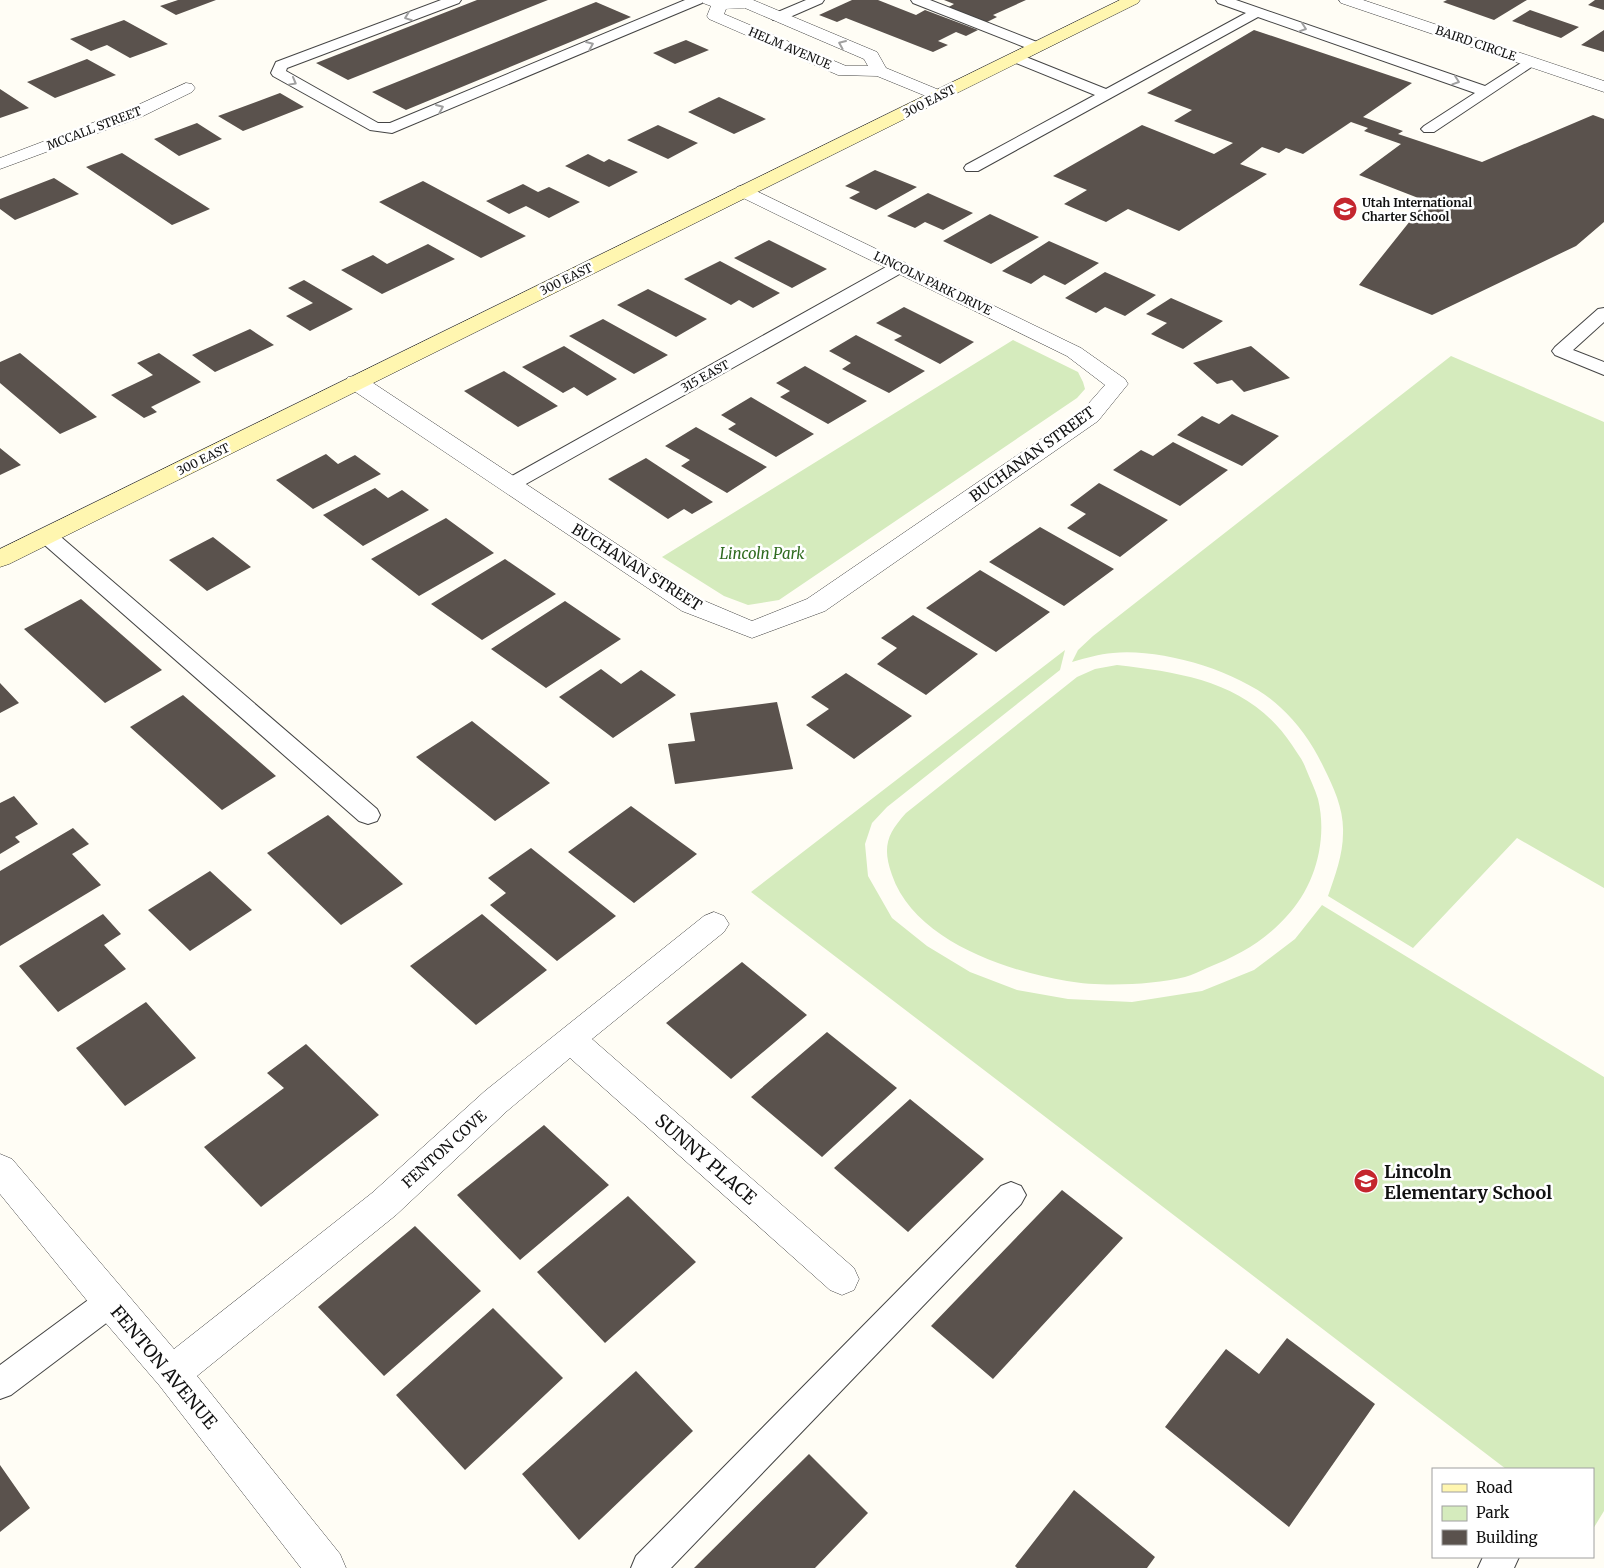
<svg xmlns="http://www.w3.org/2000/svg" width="1604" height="1568" font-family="Merriweather,serif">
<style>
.green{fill:#d5ebbd}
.building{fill:#5a524d}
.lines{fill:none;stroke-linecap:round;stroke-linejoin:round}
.lane-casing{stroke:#444;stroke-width:2}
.street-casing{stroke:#444;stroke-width:1}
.secondary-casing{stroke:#333;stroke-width:1}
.lane{fill:#fff;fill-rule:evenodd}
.street{fill:#fff;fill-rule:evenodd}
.secondary{fill:#fff6b0;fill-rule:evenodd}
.oneway{stroke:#a0a0a0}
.labels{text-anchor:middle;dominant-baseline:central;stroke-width:5;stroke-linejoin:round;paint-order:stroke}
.far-street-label{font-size:12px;fill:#111;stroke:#fff}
.far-poi-label{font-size:12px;font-weight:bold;fill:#111;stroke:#fff;text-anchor:start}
.street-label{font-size:15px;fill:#111;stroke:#fff}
.park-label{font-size:15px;font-style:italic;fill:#2f6b1f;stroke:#fff}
.near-street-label{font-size:18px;fill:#111;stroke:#fff}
.near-poi-label{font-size:18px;font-weight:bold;fill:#111;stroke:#fff;text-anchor:start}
</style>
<rect width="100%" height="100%" fill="#fffdf5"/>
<path class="green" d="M1013 340 1078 372 1083 382 1085 389 1077 398 779 600 748 605 724 596 662 557Z
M1451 356 1604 422V888L1517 838 1413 948 1328 896C1335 876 1343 855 1343 833 1344 810 1334 788 1324 768 1313 745 1299 724 1280 707 1243 672 1163 648 1113 653 1099 654 1086 658 1072 662L1078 650 1093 636Z
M1065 650 1060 670 887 807 872 823 865 844 868 876 892 918 927 946 970 972 1017 990 1068 999 1132 1002 1202 991 1254 970 1295 939 1322 905 1604 1077V1511L1593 1529V1469H1506L751 892Z
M1117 665C1186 673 1251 683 1292 745 1297 753 1303 760 1306 769 1310 779 1315 789 1318 799 1328 840 1315 887 1286 917 1262 943 1239 955 1207 968 1200 971 1192 975 1185 977 1152 985 1101 987 1067 981 1006 971 914 940 892 875 882 847 887 834 906 813L1077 677 1095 669Z"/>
<path class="building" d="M178 0H216L176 15 160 6Z
M477 0H548L348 80 316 63Z
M852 0H878L916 15 925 10 978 30 966 36 956 32 938 41 948 45 933 52 846 18 837 22 819 15Z
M944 0H1026L993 15 997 17 985 23 947 8 954 4Z
M1447 0H1527L1494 20 1443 2Z
M1595 0H1604V10L1588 5Z
M596 2 631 17 406 110 372 92Z
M1530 10 1579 27 1561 38 1512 21Z
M124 20 168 44 130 58 107 45 91 51 70 39Z
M1254 30 1412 83 1363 117 1403 131 1398 134 1482 162 1593 115 1604 119V222L1576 246 1432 315 1359 285 1426 201 1359 175 1401 144 1364 131 1368 128 1351 122 1303 154 1286 148 1279 153 1262 147 1240 164 1267 174 1179 231 1128 209 1106 222 1064 204 1087 190 1053 176 1142 125 1214 154 1233 143 1174 121 1192 110 1147 93Z
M1604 30V52L1581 45Z
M686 40 709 50 675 64 653 53Z
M87 59 116 75 55 98 27 82Z
M0 89 29 108 0 118Z
M280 93 304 107 243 131 218 116Z
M719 97 766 119 734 134 688 112Z
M197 123 222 139 179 156 154 139Z
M658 125 698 143 668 159 627 140Z
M122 153 210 209 172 225 86 167Z
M588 154 604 162 609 159 638 172 609 187 565 166Z
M875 170 917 187 876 210 849 198 860 192 845 186Z
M54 178 79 194 15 220 0 209V199Z
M423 181 526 236 481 258 379 202Z
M523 184 538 192 549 187 580 202 549 218 526 206 509 214 486 201Z
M928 193 973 213 943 230 925 222 915 228 887 216Z
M990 214 1039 237 991 264 943 241Z
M769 240 827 269 792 288 734 258Z
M1049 241 1099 263 1065 285 1044 275 1031 284 1002 271Z
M428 244 455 259 382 294 341 270 373 255 387 264Z
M720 261 780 293 753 308 739 300 731 305 684 279Z
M1105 272 1156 295 1125 316 1105 307 1096 313 1065 298Z
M304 280 353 309 310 331 286 316 313 303 288 288Z
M648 289 707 319 676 337 617 305Z
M1171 298 1223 321 1183 349 1151 334 1167 323 1146 314Z
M904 307 974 342 940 364 894 340 902 336 876 323Z
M603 319 668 355 634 374 569 336Z
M250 329 274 345 215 372 192 355Z
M856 335 925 371 889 393 842 369 851 363 829 351Z
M564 346 617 379 587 396 574 387 563 393 522 367Z
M1251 346 1290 378 1244 392 1232 380 1217 384 1193 363Z
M20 353 97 417 60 434 0 383V362Z
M159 353 201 382 151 407 157 412 144 418 111 395 153 375 137 363Z
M805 366 867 401 828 424 780 397 790 391 776 383Z
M504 371 558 406 518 427 464 391Z
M751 397 814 434 776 457 728 429 736 424 721 415Z
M1232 414 1279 436 1242 466 1177 435 1202 416 1219 424Z
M696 427 767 467 727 493 681 466 690 460 665 446Z
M1173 442 1228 470 1180 506 1113 470 1141 450 1153 456Z
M0 448 21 465 0 475Z
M326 454 338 464 355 455 381 474 313 509 276 480Z
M646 458 713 502 692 514 684 509 668 519 608 479Z
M1099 483 1168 520 1120 557 1067 528 1086 514 1070 505Z
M375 488 388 498 402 490 429 510 363 546 323 515Z
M446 518 494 553 419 596 371 559Z
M1040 527 1114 569 1064 606 989 562Z
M213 537 251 567 207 591 169 560Z
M505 559 556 594 482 640 431 604Z
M980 570 1050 612 996 652 926 608Z
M81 599 162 670 105 703 24 629Z
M565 601 621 639 546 688 491 649Z
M913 615 978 654 926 695 877 664 897 648 881 638Z
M601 669 621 684 641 670 676 695 613 738 559 697Z
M846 673 912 716 854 759 806 725 829 709 811 697Z
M0 683 19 703 0 713Z
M183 695 276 776 222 810 130 727Z
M777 702 793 769 675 784 668 744 695 741 690 713Z
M472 721 550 783 495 821 416 757Z
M14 796 38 824 15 837 20 842 0 854V803Z
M631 806 697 854 634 903 568 852Z
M328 815 403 884 341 925 267 853Z
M73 828 89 844 72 854 101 885 0 946V871Z
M531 848 616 916 557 961 490 905 506 893 488 878Z
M210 871 252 910 190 951 148 910Z
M103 914 121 934 104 945 126 969 58 1012 19 966Z
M482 914 547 970 476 1025 410 966Z
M742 962 807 1015 731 1079 666 1023Z
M146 1002 196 1058 125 1106 76 1048Z
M827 1032 897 1088 822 1157 751 1097Z
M306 1044 379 1115 261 1207 204 1147 284 1088 267 1073Z
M910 1099 984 1159 908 1232 834 1168Z
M544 1125 609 1185 520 1260 457 1195Z
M1062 1190 1123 1238 993 1379 931 1326Z
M628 1196 696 1262 605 1343 537 1272Z
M415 1226 481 1291 384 1376 318 1307Z
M493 1308 563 1378 465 1470 396 1395Z
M1287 1338 1375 1404 1289 1527 1165 1427 1226 1349 1259 1374Z
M636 1371 693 1431 579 1540 522 1474Z
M809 1454 868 1513 815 1568H694Z
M0 1465 30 1508 0 1532Z
M1074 1490 1155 1557 1147 1568H1017L1015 1566Z"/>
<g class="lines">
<defs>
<path id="lane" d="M441 0H461L459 3 287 68 286 71 378 123H390L685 0H704L702 3 392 133 370 130 273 76 271 73 276 62Z
M806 0H824L822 3 783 20H773L771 17 773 14Z
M911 0H930L1042 44 1044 47 1042 50H1032L913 3Z
M1216 0H1236L1485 86 1527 59H1537L1539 62 1434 132H1424L1421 129 1424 126 1475 93 1258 17 978 171H966L964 168 966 165 1095 95 1011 61 1009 58 1011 55H1021L1106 89 1246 13 1218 3Z
M899 262 905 263 908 267 905 271 517 489 510 491 503 489 500 485 503 481 893 263Z
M1604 308V322L1573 350 1604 362V375L1555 355 1552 351 1555 347 1598 309Z
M47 530 54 531 377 809 380 815 377 821 368 824 359 821 40 541 37 536 40 531Z
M1011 1182 1021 1186 1026 1195 1021 1204 671 1568H631L636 1556 1001 1186Z
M110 1288 121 1292 125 1302 121 1312 11 1395 0 1399V1365L99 1292Z
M1483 1557H1519L1514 1568H1478Z"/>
<path id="street" d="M701 0H753L877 52 886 68 944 92 947 96 944 100 938 101 877 76 838 75 709 19 707 16 711 6 703 3ZM745 8 864 59 868 66H846L724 14 726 9Z
M1339 0H1363L1604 81V92L1341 3Z
M186 83 192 84 195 88 192 92 141 117 0 169V158L129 109Z
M744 185 1081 348 1125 379 1128 384 1098 421 825 611 752 638 682 611 348 387 345 382 348 377 356 376 364 377 700 599 752 621 807 599 1082 411 1105 385 1067 356 737 195 735 191 737 187Z
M714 912 724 916 729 924 724 932 592 1039 854 1268 859 1279 854 1290 842 1295 830 1290 570 1058 507 1111 396 1215 197 1376 340 1554 346 1568H301L159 1385 98 1314 0 1194V1154L12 1159 174 1349 372 1193 485 1091 704 916Z"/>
<path id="secondary" d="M1120 0H1140L1138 3 9 564 0 567V549Z"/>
</defs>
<use href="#lane" class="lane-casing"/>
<use href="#street" class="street-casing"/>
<use href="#secondary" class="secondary-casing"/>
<use href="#lane" class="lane"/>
<use href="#street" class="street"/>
<use href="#secondary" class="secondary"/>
</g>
<defs><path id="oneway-chevron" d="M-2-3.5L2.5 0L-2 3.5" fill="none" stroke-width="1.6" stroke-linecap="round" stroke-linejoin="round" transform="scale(1.25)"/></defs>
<g class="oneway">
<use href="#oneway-chevron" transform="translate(408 17) rotate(159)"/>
<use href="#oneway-chevron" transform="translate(1303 28) rotate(19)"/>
<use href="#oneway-chevron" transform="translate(842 44) rotate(-157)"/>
<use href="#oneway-chevron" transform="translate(590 45) rotate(-23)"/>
<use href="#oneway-chevron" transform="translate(1456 81) rotate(19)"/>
<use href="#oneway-chevron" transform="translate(293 82) rotate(29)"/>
<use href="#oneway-chevron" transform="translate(440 108) rotate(-23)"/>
</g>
<defs>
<symbol id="school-disc" viewBox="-11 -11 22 22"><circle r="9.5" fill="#c4262e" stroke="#fff"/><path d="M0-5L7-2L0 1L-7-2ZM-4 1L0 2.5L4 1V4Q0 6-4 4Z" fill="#fff"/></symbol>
</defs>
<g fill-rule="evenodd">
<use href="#school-disc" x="1331" y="195" width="28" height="28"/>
<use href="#school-disc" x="1352" y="1167" width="28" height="28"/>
</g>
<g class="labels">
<g class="far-street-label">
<text transform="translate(1476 43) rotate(19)">BAIRD CIRCLE</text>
<text transform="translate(790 48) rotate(23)">HELM AVENUE</text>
<text transform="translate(929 101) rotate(-27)">300 EAST</text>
<text transform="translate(94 128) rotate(-21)">MCCALL STREET</text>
<text transform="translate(566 279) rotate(-26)">300 EAST</text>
<text transform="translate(933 283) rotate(26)">LINCOLN PARK DRIVE</text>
<text transform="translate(705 376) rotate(-29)">315 EAST</text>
<text transform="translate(203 459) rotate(-26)">300 EAST</text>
</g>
<g class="far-poi-label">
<text x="1362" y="202">Utah International<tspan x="1362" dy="14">Charter School</tspan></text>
</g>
<g class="street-label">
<text transform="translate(1032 454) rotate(-36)">BUCHANAN STREET</text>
<text transform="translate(637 567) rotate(32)">BUCHANAN STREET</text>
<text transform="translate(444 1149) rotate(-42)">FENTON COVE</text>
</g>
<g class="park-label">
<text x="762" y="553">Lincoln Park</text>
</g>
<g class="near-street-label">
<text transform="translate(706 1159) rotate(41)">SUNNY PLACE</text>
<text transform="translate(164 1367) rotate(50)">FENTON AVENUE</text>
</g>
<g class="near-poi-label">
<text x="1384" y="1171">Lincoln<tspan x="1384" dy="21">Elementary School</tspan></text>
</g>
</g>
<rect x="1432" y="1468" width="162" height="90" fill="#ffffff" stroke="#a0a0a0"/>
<rect x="1442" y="1484" width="25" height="8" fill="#fff6b0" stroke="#a0a0a0"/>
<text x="1476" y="1493" font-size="15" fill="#111111">Road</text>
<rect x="1442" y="1506" width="25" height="15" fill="#d5ebbd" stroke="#a0a0a0"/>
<text x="1476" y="1518" font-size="15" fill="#111111">Park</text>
<rect x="1442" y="1530" width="25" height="15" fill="#5a524d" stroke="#a0a0a0"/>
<text x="1476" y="1543" font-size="15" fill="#111111">Building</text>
</svg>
